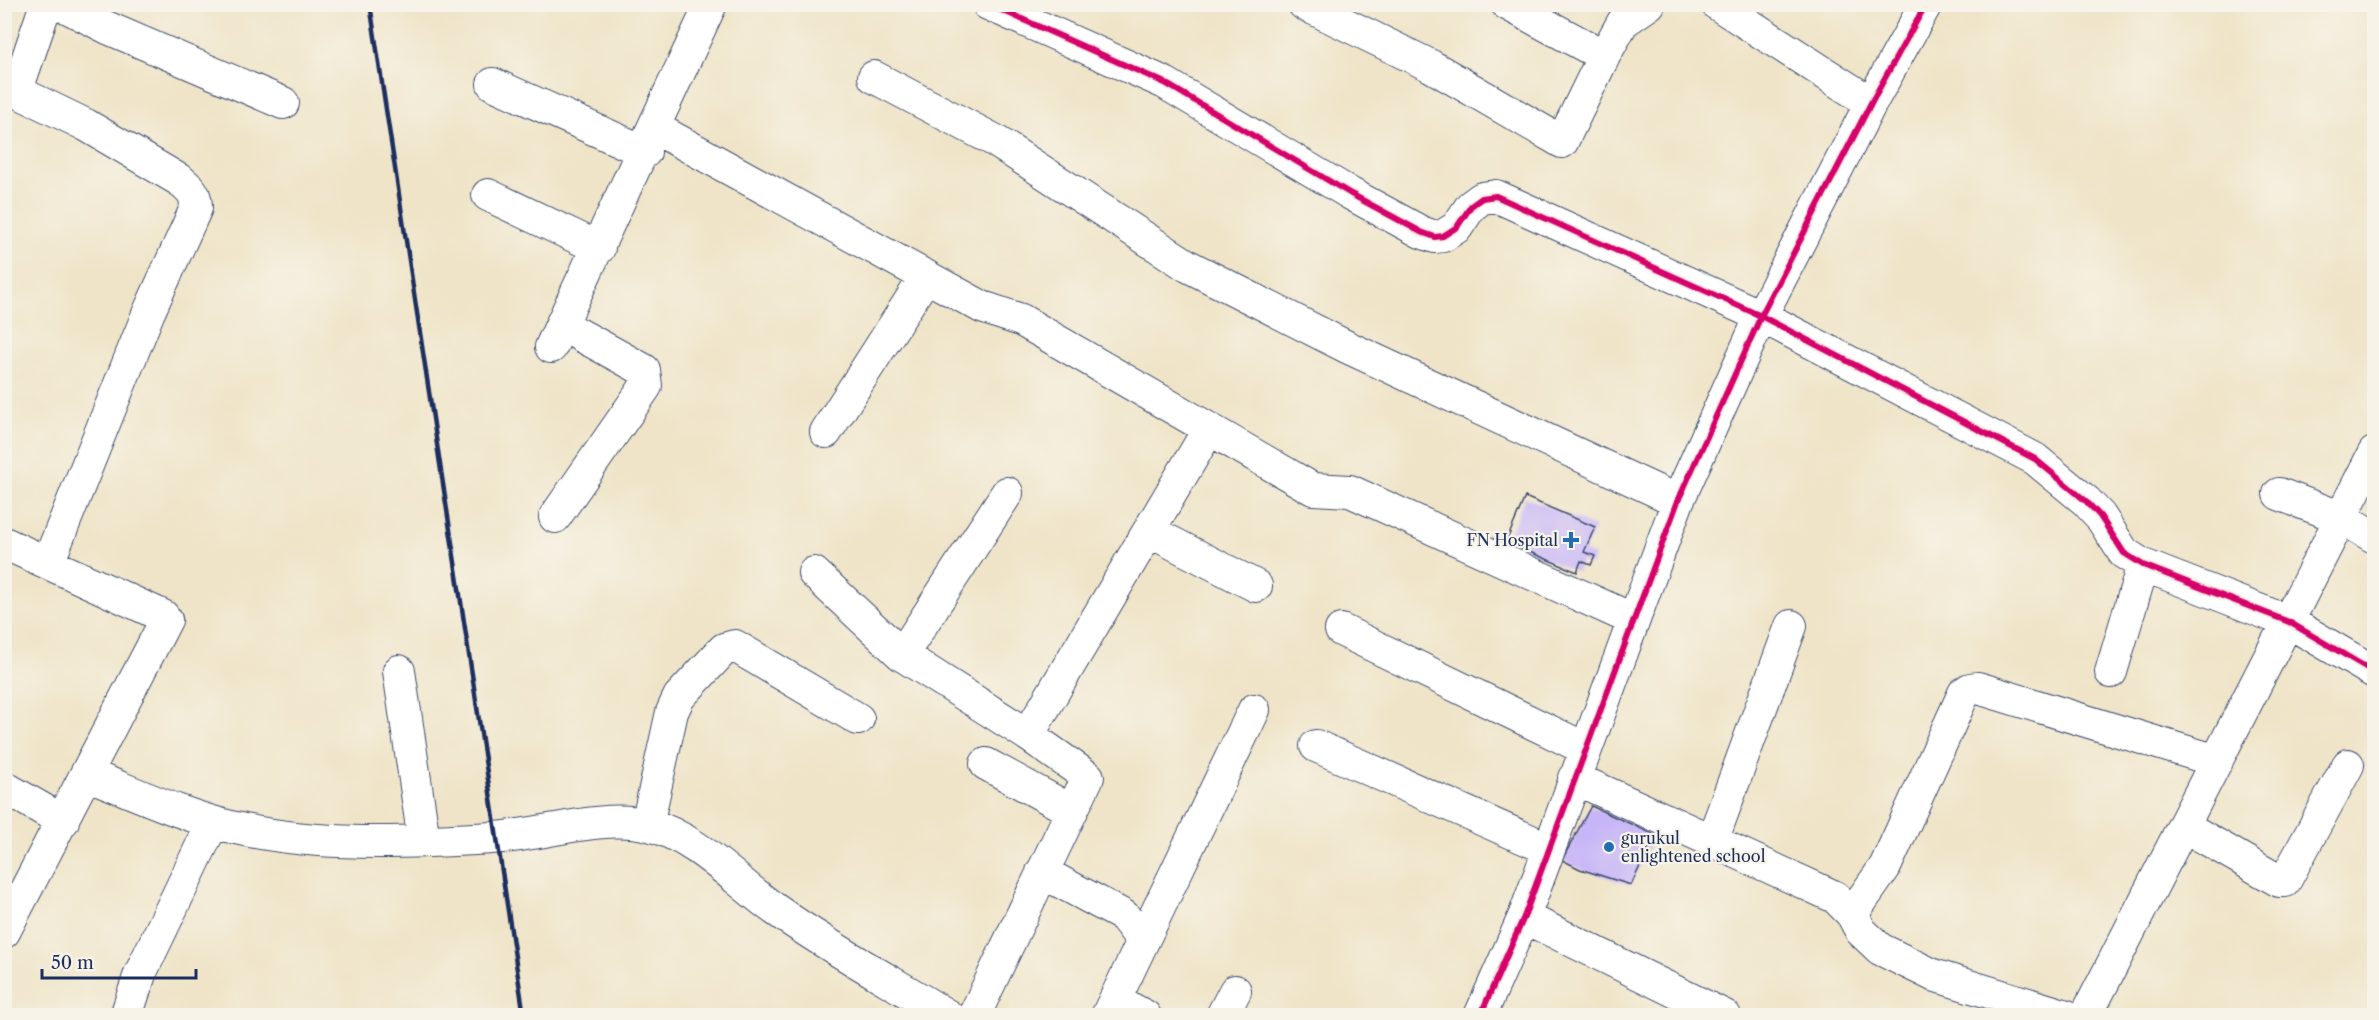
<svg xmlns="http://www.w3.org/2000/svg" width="2379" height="1020" font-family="'Libre Caslon Text',serif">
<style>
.building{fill:#c7b6f7}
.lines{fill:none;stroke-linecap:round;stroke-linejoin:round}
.minor-casing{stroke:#3b4a6e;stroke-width:34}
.minor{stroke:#fff;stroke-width:32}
.rail{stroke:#1b2f5e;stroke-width:4.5}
.cycleway-casing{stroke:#f7f3e8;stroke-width:10}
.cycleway{stroke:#d6006c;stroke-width:6}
.poi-dot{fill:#1f6fb2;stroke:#f7f3e8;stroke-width:2}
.labels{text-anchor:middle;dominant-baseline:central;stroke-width:4.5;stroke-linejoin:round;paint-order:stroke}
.poi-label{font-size:16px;fill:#1b2f5e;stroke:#f7f3e8;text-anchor:end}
</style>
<rect width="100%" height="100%" fill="#f7f3e8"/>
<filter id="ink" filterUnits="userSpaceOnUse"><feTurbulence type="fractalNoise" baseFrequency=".0167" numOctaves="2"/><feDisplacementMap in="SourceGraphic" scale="12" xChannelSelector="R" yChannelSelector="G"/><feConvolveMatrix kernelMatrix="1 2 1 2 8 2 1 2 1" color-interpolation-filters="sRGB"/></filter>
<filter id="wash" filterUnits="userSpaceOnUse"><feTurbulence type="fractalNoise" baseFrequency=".008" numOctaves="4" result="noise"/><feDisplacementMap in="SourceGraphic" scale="24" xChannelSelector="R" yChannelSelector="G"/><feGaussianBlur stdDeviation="1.35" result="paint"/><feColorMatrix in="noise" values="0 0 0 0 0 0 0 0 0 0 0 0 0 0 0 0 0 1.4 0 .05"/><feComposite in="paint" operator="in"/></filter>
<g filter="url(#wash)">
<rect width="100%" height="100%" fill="#efe4c7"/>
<g id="blocks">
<path class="building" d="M1525 497 1595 527 1584 552 1595 556 1591 565 1581 561 1577 572 1506 542Z
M1591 806 1655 835 1631 885 1580 869 1562 860Z"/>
</g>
</g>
<g filter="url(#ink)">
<use href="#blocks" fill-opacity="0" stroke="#3b4a6e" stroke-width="1.5"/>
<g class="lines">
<defs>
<path id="minor" d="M46 4 20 81 19 87 22 94 86 125 181 181C192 190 196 194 196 208L148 314 48 563
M61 4 108 28 283 103
M988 4 1165 83 1351 194 1421 232 1435 237 1443 236 1457 227 1471 206 1482 198 1496 196 1761 316 2035 459 2086 501 2100 516 2124 553 2143 565 2289 622 2374 672
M1304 4 1431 66 1562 142 1604 56
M1507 4 1604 56 1623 22 1649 4
M1717 4 1871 103
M874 77 994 140 1188 266 1347 347 1678 501
M493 84 645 152
M655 128 982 307 1021 320 1313 489 1350 491 1634 620
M488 195 599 248
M551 347 711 4
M826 432 926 276
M2279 494 2342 518 2374 537
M555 517 646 386 644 370 562 325
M1149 531 1256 586
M4 543 163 616 166 620 4 932
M814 573 902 655 1028 735 1209 429
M1341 630 1586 749
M902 655 1007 493
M399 671 424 841
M2111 672 2143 565
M1316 746 1549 849
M986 764 1072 811
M86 774C133 792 181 815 231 827 315 847 406 843 492 838 541 836 601 813 649 825 698 838 736 882 776 910 831 949 891 981 948 1016
M1574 778 1835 897 1852 914 1861 931 1880 949 1933 975 2067 1016
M4 787 63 821
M647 825 672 712 679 697 724 649 735 646 858 719
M2184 826 2279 881H2285L2348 765
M1712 841 1791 626
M1042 872 1124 916 1143 941
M1852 914 1885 867 1964 693 1970 689 1978 688 2217 761
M1524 917 1725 1016
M1115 1000 1145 1016
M126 1016 140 974 213 822
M974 1016 1088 777 1028 735
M1107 1016 1254 710
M1222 1016 1235 991
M1480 1016 1524 917 1678 501 1761 316 1871 103 1926 4
M2086 1016 2374 453"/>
</defs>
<use href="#minor" class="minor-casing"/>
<use href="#minor" class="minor"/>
<path class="rail" d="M370 4 524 1016"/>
<defs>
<path id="cycleway" d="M988 4 1165 83 1351 194 1421 232 1435 237 1443 236 1457 227 1471 206 1482 198 1496 196 1761 316 2035 459 2086 501 2100 516 2124 553 2143 565 2289 622 2374 672
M1480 1016 1524 917 1678 501 1761 316 1871 103 1926 4"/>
</defs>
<use href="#cycleway" class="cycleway-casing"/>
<use href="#cycleway" class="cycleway"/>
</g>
</g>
<g class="poi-dot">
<path d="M1568 531h6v6h6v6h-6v6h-6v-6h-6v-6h6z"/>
<circle cx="1609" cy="847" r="6"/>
</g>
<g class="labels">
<g class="poi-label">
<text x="1558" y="540">FN Hospital</text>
<text x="1621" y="838" text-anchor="start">gurukul<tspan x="1621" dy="18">enlightened school</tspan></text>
</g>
</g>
<rect width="2379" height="1020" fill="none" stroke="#f7f3e8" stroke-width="24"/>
<path d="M42 969v9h154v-9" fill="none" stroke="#1b2f5e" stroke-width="3"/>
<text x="51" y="969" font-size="18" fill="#1b2f5e" stroke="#f7f3e8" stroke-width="4.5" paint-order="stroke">50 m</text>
</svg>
